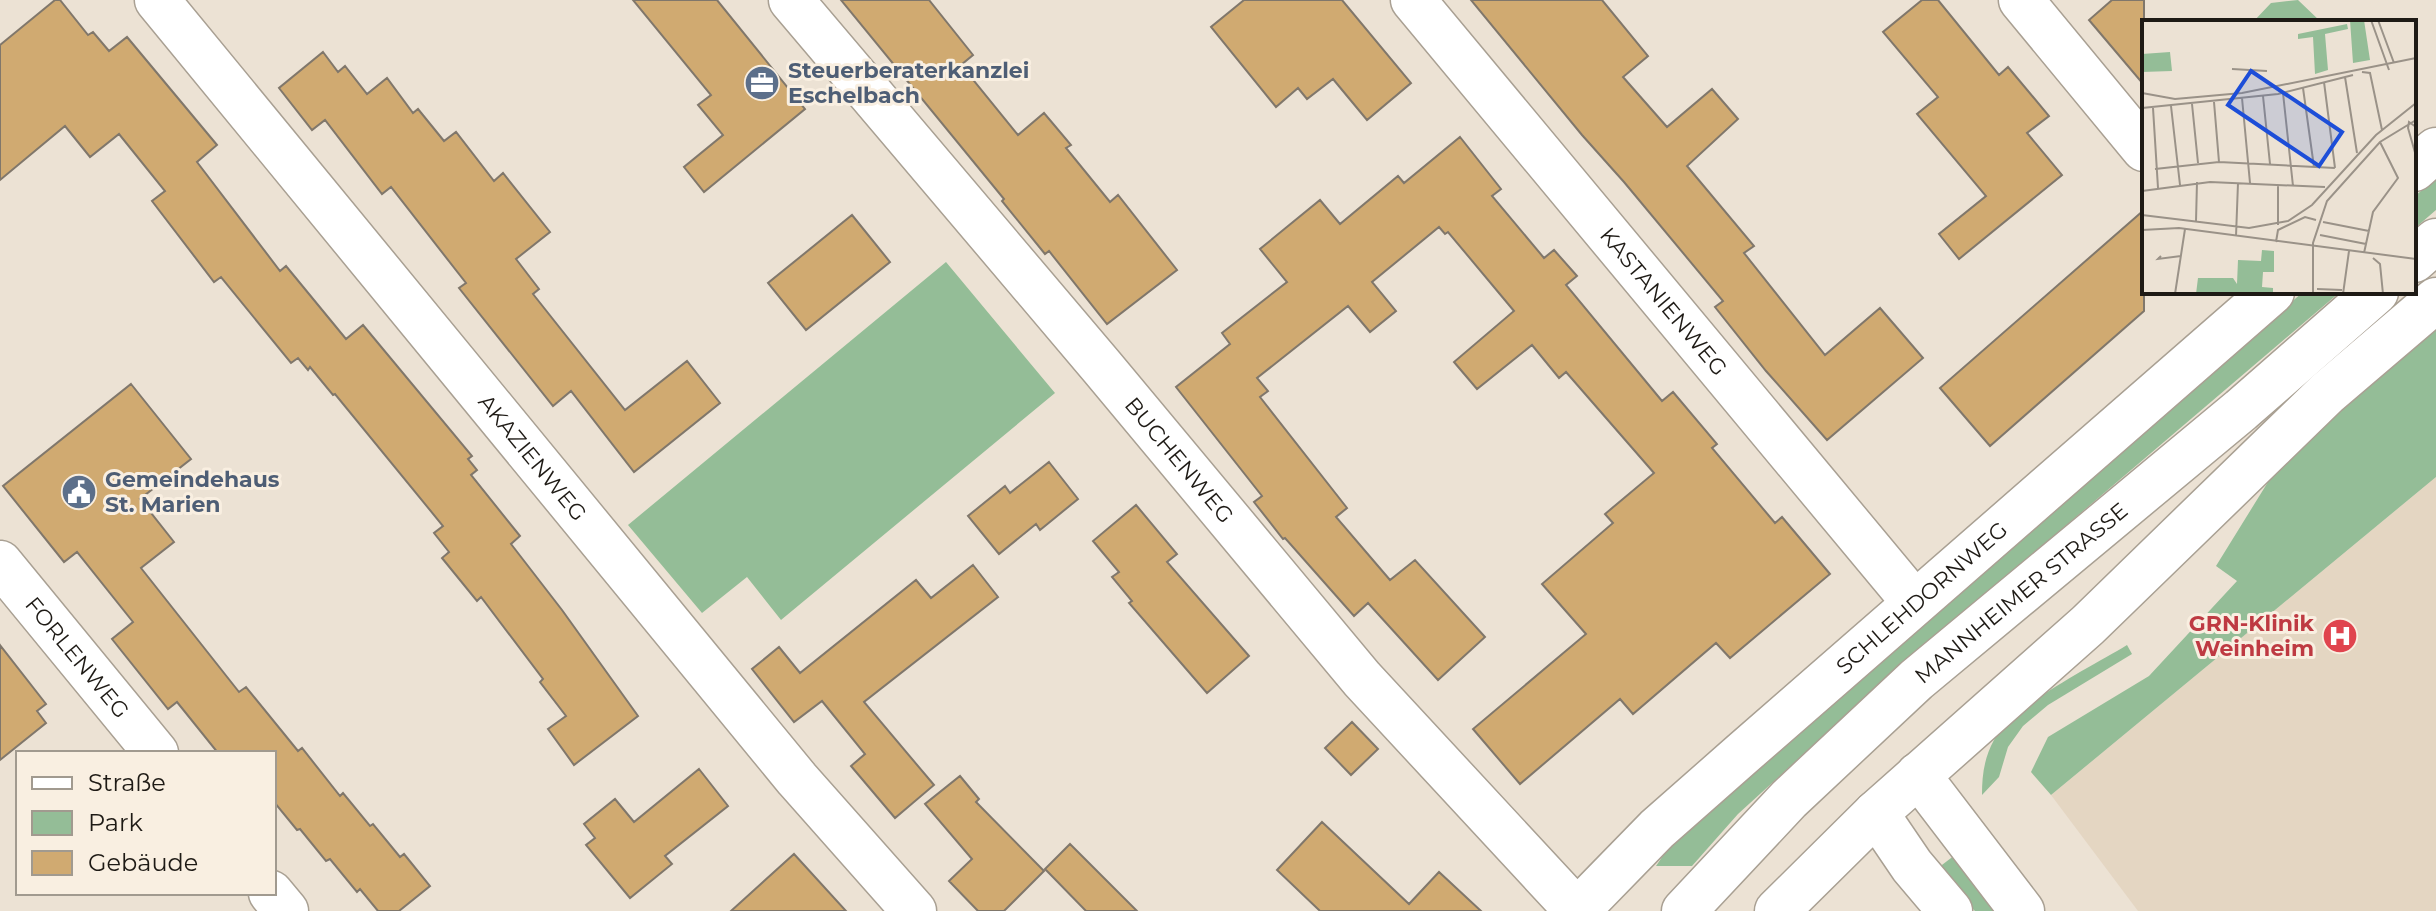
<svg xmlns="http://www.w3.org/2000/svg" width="2436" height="911" font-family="Montserrat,sans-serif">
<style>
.built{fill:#e4d6c2}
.green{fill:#94bd97}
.building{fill:#d0aa71;stroke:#80776b;stroke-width:2}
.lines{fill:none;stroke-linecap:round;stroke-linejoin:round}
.minor-casing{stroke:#a9a093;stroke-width:47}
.secondary-casing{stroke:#a9a093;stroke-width:47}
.minor{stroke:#fff;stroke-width:44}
.secondary{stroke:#fff;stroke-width:44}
.labels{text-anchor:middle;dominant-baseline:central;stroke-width:6;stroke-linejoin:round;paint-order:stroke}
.service-label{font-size:22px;font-weight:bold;fill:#4e5e75;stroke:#f9efe1;text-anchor:start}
.street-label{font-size:22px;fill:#1e1a15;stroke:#f9efe1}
.health-label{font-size:22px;font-weight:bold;fill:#be3a42;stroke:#f9efe1;text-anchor:end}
.inset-road{fill:none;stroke:#9a9288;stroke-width:2}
.view{fill:#1d4ed8;fill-opacity:0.15;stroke:#1d4ed8;stroke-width:4}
.inset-edge{fill:none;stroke:#1e1a15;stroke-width:4}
</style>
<rect width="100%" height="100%" fill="#ece2d4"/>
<path class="built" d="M2436 477V911H2138L2051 795Z"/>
<path class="green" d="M2298 0 2321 22H2253L2271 3Z
M2436 178V210L2414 229V197Z
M946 262 1055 393 781 620 747 577 702 613 628 525Z
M2303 292H2340L1887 678 1738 814 1692 866H1656L1681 829Z
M2436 326V477L2051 795 2031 772 2048 737 2149 676 2237 581 2216 566 2268 482 2361 390Z
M2127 645 2132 654 2048 705 2023 726 2008 747 1999 777 1982 795C1982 776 1984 758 1994 740 2017 703 2089 668 2127 645Z
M1955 855 1997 911H1975L1934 871Z"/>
<path class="building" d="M55 0H60L88 35 93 32 109 51 127 37 217 145 197 162 280 271 286 266 346 339 363 325 472 456 468 459 477 470 471 475 520 536 511 544 562 610 638 716 574 765 548 729 566 716 540 682 543 679 481 597 477 601 442 558 449 552 434 533 443 526 335 394 333 395 310 367 308 370 298 358 291 363 221 277 214 282 152 201 165 191 119 134 90 157 65 126 0 180V45Z
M633 0H717L805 109 704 192 684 167 723 135 698 105 711 95Z
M841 0H929L973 55 961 65 1018 135 1044 113 1071 145 1066 148 1110 202 1118 195 1177 270 1107 324 1049 251 1045 254 1002 201 1004 199Z
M1244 0H1342L1411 83 1367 120 1333 79 1307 99 1298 88 1276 107 1211 27Z
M1471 0H1602L1648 56 1623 77 1667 127 1712 89 1738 119 1687 166 1754 246 1744 253 1825 355 1880 308 1923 358 1827 440 1766 371 1715 307 1723 301 1624 182 1582 135Z
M1922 0H1938L1999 75 2008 67 2049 116 2027 133 2062 175 1959 259 1939 234 1986 196 1917 114 1938 97 1883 32Z
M2112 0H2144V85L2089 20Z
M323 52 338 72 345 66 367 94 387 78 413 113 418 109 444 141 456 132 494 181 503 173 550 232 516 259 539 289 533 294 625 410 687 361 720 403 634 472 571 391 553 406 459 288 466 283 391 187 382 194 325 120 312 130 279 88Z
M1460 137 1501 189 1492 196 1544 258 1554 250 1577 276 1566 285 1662 401 1673 392 1717 444 1712 448 1775 523 1782 517 1830 574 1730 658 1716 643 1633 714 1620 699 1520 784 1473 729 1586 634 1542 584 1613 523 1605 514 1654 473 1566 372 1559 378 1532 345 1477 389 1454 362 1514 311 1448 232 1445 234 1439 227 1372 282 1396 311 1370 332 1348 306 1257 378 1268 391 1260 397 1347 508 1336 517 1390 580 1415 560 1485 637 1438 680 1368 603 1354 616 1285 538 1283 539 1254 502 1262 496 1176 387 1230 344 1222 333 1287 282 1260 249 1320 200 1340 224 1398 176 1404 183Z
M2144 210V311L1990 446 1940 388Z
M852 215 890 262 806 330 768 283Z
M131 384 191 459 140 499 174 542 141 568 239 692 246 687 298 751 302 748 340 796 343 793 370 826 373 824 400 857 404 854 430 886 399 911H378L360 889 357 892 330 859 326 861 300 829 297 830 274 802V753H218L177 702 168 709 112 639 133 622 77 552 64 562 3 486Z
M1049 462 1078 499 1040 530 1036 524 999 554 968 516 1005 486 1010 493Z
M1136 505 1177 554 1167 562 1249 656 1207 693 1129 603 1132 601 1112 577 1119 572 1093 541Z
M973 565 998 597 864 702 934 785 895 818 851 766 865 754 822 701 794 722 752 669 779 647 800 673 916 580 931 598Z
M0 645 46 704 37 711 46 723 0 760Z
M1352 722 1378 749 1351 775 1325 748Z
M699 769 728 806 665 856 672 864 630 898 586 845 595 838 584 824 615 799 634 822Z
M960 776 979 799 976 802 1044 871 1004 911H978L949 881 972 859 925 804Z
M1322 822 1409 904 1439 872 1481 911H1320L1277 870Z
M1070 844 1137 911H1086L1045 869Z
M794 854 846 911H731Z"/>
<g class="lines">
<defs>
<g id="minor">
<path id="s1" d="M157 0 797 779 914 911"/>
<path id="s2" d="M791 0 1102 367 1362 679 1577 911"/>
<path id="s3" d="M1413 0 1914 602"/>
<path d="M2021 0 2144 149"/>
<path d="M2414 169 2436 150"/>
<path id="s4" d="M0 563 156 753"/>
<path d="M1918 775 2022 911"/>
<path d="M1876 813 1912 866 1950 911"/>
<path d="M271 893 286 911"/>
<path id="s5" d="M1577 911 1657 829 1741 755 2272 292"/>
</g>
<g id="secondary">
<path d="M2414 260 2436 241"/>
<path id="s6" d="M1684 911 1789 799 1916 680 2241 410 2376 292"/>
<path d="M1777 911 1876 813 2088 625 2327 393 2436 300"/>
</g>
</defs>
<use href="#minor" class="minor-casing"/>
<use href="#secondary" class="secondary-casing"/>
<use href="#minor" class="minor"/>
<use href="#secondary" class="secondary"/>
</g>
<defs>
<symbol id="office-disc" viewBox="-11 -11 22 22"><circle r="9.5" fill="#5c6f8a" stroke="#f9efe1"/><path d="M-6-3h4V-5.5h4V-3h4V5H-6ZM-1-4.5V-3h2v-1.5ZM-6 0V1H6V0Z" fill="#fff"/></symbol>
<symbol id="civic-disc" viewBox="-11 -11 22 22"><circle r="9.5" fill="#5c6f8a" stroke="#f9efe1"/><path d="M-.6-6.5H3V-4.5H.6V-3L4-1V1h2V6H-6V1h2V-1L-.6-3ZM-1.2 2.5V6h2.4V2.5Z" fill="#fff"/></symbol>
<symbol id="hospital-disc" viewBox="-11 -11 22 22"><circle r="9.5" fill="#e0444e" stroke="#f9efe1"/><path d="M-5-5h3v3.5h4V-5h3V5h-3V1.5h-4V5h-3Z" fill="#fff"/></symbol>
</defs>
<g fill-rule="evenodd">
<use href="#office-disc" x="742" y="63" width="40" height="40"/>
<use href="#civic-disc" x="59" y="472" width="40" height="40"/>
<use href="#hospital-disc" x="2320" y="616" width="40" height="40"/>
</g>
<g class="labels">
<g class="service-label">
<text x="788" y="70">Steuerberaterkanzlei<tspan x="788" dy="25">Eschelbach</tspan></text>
<text x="105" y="479">Gemeindehaus<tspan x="105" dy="25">St. Marien</tspan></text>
</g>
<g class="street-label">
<text stroke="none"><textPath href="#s3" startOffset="392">KASTANIENWEG</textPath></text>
<text stroke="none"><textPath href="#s1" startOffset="592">AKAZIENWEG</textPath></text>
<text stroke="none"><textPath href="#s2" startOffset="602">BUCHENWEG</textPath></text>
<text stroke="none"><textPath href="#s6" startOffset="464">MANNHEIMER STRASSE</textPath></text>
<text stroke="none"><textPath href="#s5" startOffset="466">SCHLEHDORNWEG</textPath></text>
<text stroke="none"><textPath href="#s4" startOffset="122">FORLENWEG</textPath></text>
</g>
<g class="health-label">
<text x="2314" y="623">GRN-Klinik<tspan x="2314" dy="25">Weinheim</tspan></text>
</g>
</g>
<g transform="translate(2142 20)">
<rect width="274" height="274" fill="#ece2d4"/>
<path d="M208 0H222L228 40 211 43ZM205 4 206 9 183 14 186 50 173 54 171 17 156 19V14ZM28 32 30 51 0 52V34ZM120 230 132 231V252H121L120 267 131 268V274H54L56 258H91L95 264 96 240 119 241Z" fill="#94bd97"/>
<path class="inset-road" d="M229 0 247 50M236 0 252 43M90 49 125 51M220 52 228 53 240 110M203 57 215 133M182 62 193 148M161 68 172 147M0 73 33 79 100 73 274 38M141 73 151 166M121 76 128 144M100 78 108 163M72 82 77 142M50 84 56 143M29 86 38 165M0 88 136 74 211 55M11 88 16 168M274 107 267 102 266 108 274 136M13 149 77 142 193 148M0 171 68 162 183 167M0 195 107 208 146 201 170 185 234 115 274 83M54 201 55 162M181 202 227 211M136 205V165M0 210 37 208 274 239M178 215 224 224M94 216 96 163M134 222 136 210 163 197 174 200M222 233 231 192 256 158 238 122M19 236 16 239 39 236M231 238 238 244 241 274M175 269 200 270M33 274 43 209M171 274V223L185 181 238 122 274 100M201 274 207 231"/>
<path class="view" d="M109 51 200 112 177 146 86 85Z"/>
<rect width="274" height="274" class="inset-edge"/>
</g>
<rect x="16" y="751" width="260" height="144" fill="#f9efe1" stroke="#a19a8f" stroke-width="2"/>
<rect x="32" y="777" width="40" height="12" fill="#ffffff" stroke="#a19a8f" stroke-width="2"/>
<text x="88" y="791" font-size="24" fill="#1e1a15">Straße</text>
<rect x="32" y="811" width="40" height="24" fill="#94bd97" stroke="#a19a8f" stroke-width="2"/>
<text x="88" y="831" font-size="24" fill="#1e1a15">Park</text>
<rect x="32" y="851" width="40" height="24" fill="#d0aa71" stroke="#a19a8f" stroke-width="2"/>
<text x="88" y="871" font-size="24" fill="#1e1a15">Gebäude</text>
</svg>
